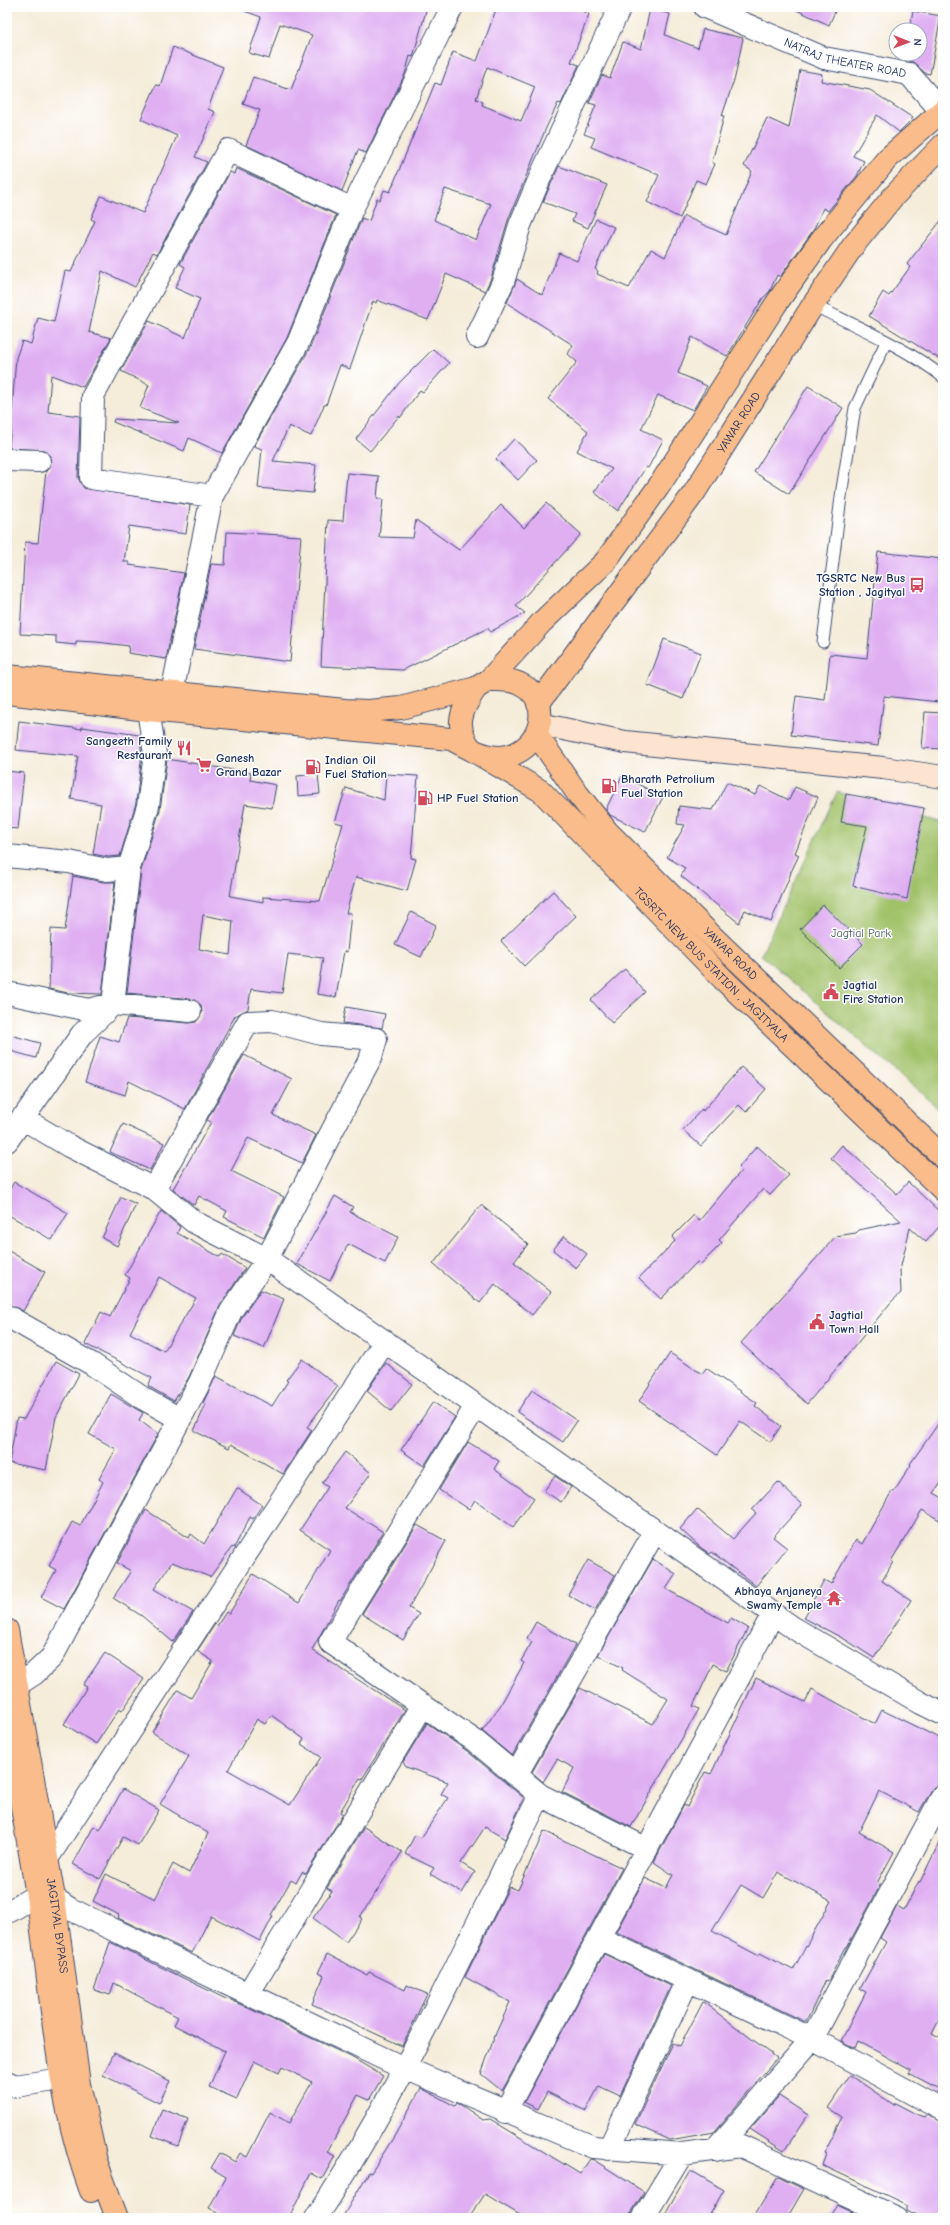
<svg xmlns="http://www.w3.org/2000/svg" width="950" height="2225" font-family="'Comic Neue',sans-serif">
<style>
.green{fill:#a2c26a;stroke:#5e7864}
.building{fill:#dfaff2;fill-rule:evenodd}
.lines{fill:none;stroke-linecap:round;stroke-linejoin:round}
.service-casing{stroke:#3c4b70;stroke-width:13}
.minor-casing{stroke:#3c4b70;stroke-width:24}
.tertiary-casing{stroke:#3c4b70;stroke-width:24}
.secondary-casing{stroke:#3c4b70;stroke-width:24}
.primary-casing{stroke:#3c4b70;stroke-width:24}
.trunk-casing{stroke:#3c4b70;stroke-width:24}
.service{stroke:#fff;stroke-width:11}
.minor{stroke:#fff;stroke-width:22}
.tertiary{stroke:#fff;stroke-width:22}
.secondary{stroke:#fde4d0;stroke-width:22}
.primary{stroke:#f9bc8a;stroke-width:22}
.trunk{stroke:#f9bc8a;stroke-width:22}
.labels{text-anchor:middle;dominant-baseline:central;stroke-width:3;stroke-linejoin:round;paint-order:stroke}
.street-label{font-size:12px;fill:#1b2f5e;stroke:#fff}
.poi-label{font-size:12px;font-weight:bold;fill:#1b2f5e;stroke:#fff;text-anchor:start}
.park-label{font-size:12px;fill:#4a6262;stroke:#fff}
</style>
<rect width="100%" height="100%" fill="#fff"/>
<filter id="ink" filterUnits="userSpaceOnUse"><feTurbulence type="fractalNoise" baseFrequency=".025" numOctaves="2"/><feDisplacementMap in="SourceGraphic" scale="8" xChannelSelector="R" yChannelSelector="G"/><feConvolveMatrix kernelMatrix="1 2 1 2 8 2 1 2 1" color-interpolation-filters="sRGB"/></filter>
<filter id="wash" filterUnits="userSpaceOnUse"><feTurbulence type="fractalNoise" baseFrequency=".012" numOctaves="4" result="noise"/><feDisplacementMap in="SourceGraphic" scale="16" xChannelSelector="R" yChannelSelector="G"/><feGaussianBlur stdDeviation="0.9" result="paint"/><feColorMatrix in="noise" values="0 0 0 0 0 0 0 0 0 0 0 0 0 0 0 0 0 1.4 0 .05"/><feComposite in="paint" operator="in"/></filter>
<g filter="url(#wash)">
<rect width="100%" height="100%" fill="#f5ecd9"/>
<path class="green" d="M837 792 943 823V1112L761 955Z"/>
<g id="blocks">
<path class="building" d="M240 7H427L413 57 410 56 405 74 366 153 358 150 342 191 246 145 260 110 243 104 253 77 291 90 312 35 280 24 269 59 249 53 261 17 239 9Z
M497 7H571L589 14 571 62 579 65 561 104 558 103 546 128 508 220 491 278 485 291 446 274 428 320 377 300 376 303 373 301 350 369 340 365 326 405H324L311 436 289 426 273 461 316 465 313 493 258 488 262 449 254 446 310 348 362 218 369 221 377 198 380 200 384 190 390 192 435 83 441 85 453 52 477 61ZM487 67 535 87 521 121 482 105 483 102 476 99ZM445 189 491 204 476 240 434 220Z
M790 7H837L829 25Z
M650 9 670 14 665 35 698 48 703 29 743 38 735 77 722 116H724L712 162 715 164 706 184 696 180 680 218 647 202 659 175 591 147 595 138 584 134 596 105 589 103 602 75 610 78 623 42 641 49Z
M913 11 941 16 930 74 925 73 913 62 904 60 905 54H920V30H909Z
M173 47 223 67 208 109 215 112 195 157 207 162 157 254 153 252 135 287 102 271 89 332 111 338 83 387 51 375 48 412 80 416 78 478 84 488 190 505 186 534 129 526 124 562H129V565L184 573 166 659 128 653 129 646 97 642 76 641V645L56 643V636L20 634 25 542 38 543 46 471 50 467 51 461 50 455 45 450 9 448 16 358 22 341 31 344 38 318 54 322 65 271 71 272 95 221 91 219 101 196 143 213 177 136 141 119 156 85 160 86Z
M800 70 822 74 821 81 870 90 913 118 899 132 877 115 853 156 864 161 857 176 828 211 823 208 814 229 780 277 777 275 770 291 763 298 727 356 692 337 678 373 707 386 693 410 658 395 641 429 663 440 648 468 646 467 618 511 594 492 612 469 577 451 588 431 548 399 577 362 568 354 573 345 507 303 517 279 542 295 559 253 577 261 596 219 614 227 595 269 598 271 597 274 629 288 651 249 665 257 684 216 726 235 752 171 744 166 767 118 789 128Z
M559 166 607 185 588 228 572 221 575 214 543 202Z
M236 168 336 215 287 338 222 453 189 438 184 451 113 422 114 419 179 423 140 408 149 385 121 371 149 321 185 338 200 299 175 288 185 267 180 264 230 172 234 174Z
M943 218V361L869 316 883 292 889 296 910 267 907 264Z
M433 349 449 363 423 392 420 390 400 418 399 416 370 451 356 439 399 383Z
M808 386 843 408 789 494 754 472Z
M514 439 537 460 518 480 496 459Z
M347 473 379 476 377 498 383 499 379 537 413 538 416 520 459 550 501 505 524 528 546 503 581 534 516 606 525 613 490 632 488 628 403 670 321 666 328 520 343 521Z
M227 532 301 536 290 662 194 649 211 564 225 565Z
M878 552 943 559V667L939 702 884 696 878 746 791 735 796 696 825 700 830 654 867 658Z
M664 639 701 653 683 699 647 685Z
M925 712 943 713V749L922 748Z
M19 721 82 729V727L139 735 142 754 136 803 120 856 108 857 93 854 101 804 71 799 78 756 16 750Z
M167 759 251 773 250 780 276 785 272 808 245 804 230 896 263 902V897L320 901 343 824 335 822 346 788 384 800 386 774 418 776 411 858 416 859 407 891 356 877 346 913H351L347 952 344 951 336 997 317 994 323 958 288 954 282 993 251 989 248 1009 235 1016 185 1109 129 1081 125 1095 85 1082 100 1036 119 1042 127 1018 189 1023 196 1022 202 1013 201 1005 192 999 127 993 141 871 160 810ZM203 915 233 921 230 955 199 949Z
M7 771 24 773 18 829 7 828Z
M318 774 320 794 298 796 297 776Z
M622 776 663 797 645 832 610 815 606 809Z
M727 782 755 795 760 786 789 800 795 787 818 797 795 853 799 855 791 872H790L791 873 771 922 745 910 739 923 681 876 685 868 667 857 685 825 677 824 679 806 713 810Z
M846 794 924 808 907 899 853 886 867 826 841 822Z
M73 876 104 882H115L102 994H100L68 993 49 989 51 929 65 930Z
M553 891 576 916 524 966 501 941Z
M823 905 863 944 839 968 800 929Z
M411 912 436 925 421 957 395 945Z
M625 969 645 992 612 1023 591 1000Z
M346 1007 385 1014 382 1028 343 1023Z
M7 1034 40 1043 36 1058 7 1050Z
M244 1055 292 1079 273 1115 316 1135 302 1163 248 1138 231 1171 284 1197 264 1237 224 1217 227 1211 199 1196 194 1205 173 1189 211 1122 207 1120Z
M741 1067 766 1089 746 1112 739 1105 701 1146 683 1130 702 1109 703 1111Z
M123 1124 164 1143 150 1170 110 1152Z
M842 1145 897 1194 908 1182 943 1215V1222L926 1242 910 1228 900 1270 901 1293 892 1301 807 1404 741 1343 836 1236 856 1233 859 1230 901 1221 831 1158Z
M757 1146 789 1175 770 1195 763 1189 719 1240 722 1243 700 1265 697 1262 661 1299 639 1278 675 1241 672 1237 694 1215 699 1221 742 1170 739 1167Z
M14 1182 68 1213 52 1240 7 1214V1194Z
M335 1196 353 1207 350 1212 398 1237 385 1263 348 1244 330 1281 297 1264Z
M121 1197 136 1204 117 1246 102 1238Z
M481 1205 528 1244 514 1262 551 1292 532 1315 495 1284 480 1303 433 1264Z
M161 1211 180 1227 177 1233 220 1257 222 1254 245 1268 220 1306 189 1377 174 1401 148 1386 152 1378 85 1344 101 1312 110 1317 130 1278 125 1275ZM159 1277 196 1298 164 1351 130 1333Z
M564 1236 587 1254 576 1268 553 1250Z
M7 1250 45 1272 23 1311 7 1304Z
M261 1290 284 1299 264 1348 234 1336 242 1317Z
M670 1353 702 1374 706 1368 757 1403 755 1406 781 1426 770 1442 740 1421 717 1455 639 1401Z
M302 1359 338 1386 307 1427 312 1430 283 1474 231 1444 229 1448 194 1431 206 1404 203 1403 216 1376 272 1406 288 1381 286 1380Z
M56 1361 79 1374 56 1417 46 1470 9 1463 17 1418 24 1419Z
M386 1363 412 1384 391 1411 367 1391Z
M532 1390 577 1421 563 1442 517 1412Z
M111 1394 143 1413 139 1420 158 1434 64 1609 41 1597 56 1570 49 1566 72 1522 80 1526 103 1482 99 1479 116 1449 89 1434Z
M433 1402 455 1417 424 1466 401 1450Z
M943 1417V1480L934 1493 943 1498V1522L922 1510 891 1561 893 1562 882 1581 911 1600 874 1658 846 1640 804 1618 824 1580 831 1584 856 1540 862 1544 892 1491 894 1492 911 1465 910 1464Z
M468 1442 499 1461 494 1469 534 1498 513 1527 475 1500 469 1509 439 1490Z
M345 1452 371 1473 345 1508 383 1532 340 1601 339 1600 312 1650 405 1710 362 1779 360 1778 340 1812 343 1814 306 1874 302 1872 296 1883 291 1880 271 1915 273 1916 260 1941 211 1916 192 1953 118 1918 119 1915 93 1901 106 1874 155 1899 173 1864 189 1873 208 1833 160 1804 189 1756 152 1732 178 1690 191 1698 213 1661 197 1651 215 1624 217 1626 226 1612 229 1614 253 1574 299 1603 330 1550 300 1530 328 1487 322 1483ZM271 1715 304 1739 301 1744 321 1757 290 1805 228 1770 257 1719 265 1724Z
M555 1476 571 1487 561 1502 544 1491Z
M778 1482 802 1505 773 1537 787 1548 756 1586 712 1552 710 1554 700 1547 680 1529 697 1509 733 1539 756 1513 752 1510Z
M237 1488 262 1505 253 1519 250 1517 234 1548 232 1547 210 1577 172 1562 154 1589 193 1612 173 1642 142 1616 113 1598 131 1571 117 1563 146 1510 189 1538 191 1534 204 1544Z
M417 1525 446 1541 409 1608 419 1614 403 1640 362 1614Z
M653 1559 676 1574 666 1589 728 1623 731 1618 748 1628 726 1671 713 1664 693 1706 699 1709 631 1827 562 1792 574 1768 557 1759 543 1782 532 1772 580 1688 653 1724 668 1699 622 1670 623 1668 598 1655Z
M588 1560 615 1575 595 1610 568 1595Z
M536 1622 575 1645 512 1756 482 1731 500 1706 524 1663 521 1661 532 1642 527 1638Z
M105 1653 144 1679 122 1711 119 1709 96 1744 64 1724 87 1687 83 1685Z
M756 1678 805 1702 812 1689 875 1724 882 1710 943 1740V1783L937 1784 932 1789 919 1812 879 1791 859 1832 894 1852 877 1883 881 1884 847 1947H846L828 1981 826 1980 806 2022 616 1932 645 1878 666 1888 673 1875 654 1862 684 1805 687 1807 705 1772 711 1774ZM778 1872 831 1901 793 1970 760 1953 759 1956 712 1931 741 1885 763 1898Z
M427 1723 467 1751 524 1798 505 1839 485 1827 461 1863 475 1872 462 1893 430 1874 434 1868 405 1854 415 1835 421 1838 448 1798 441 1794 448 1782 406 1767 403 1762Z
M123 1789 159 1810 138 1845 123 1837 100 1879 73 1864 94 1826 100 1830Z
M364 1827 402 1852 360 1917 362 1919 346 1942 313 1918 332 1891 327 1888Z
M544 1831 622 1868 502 2091 481 2074 496 2033 510 2002 465 1977 509 1887 518 1890Z
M943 1835V2011L932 2033 943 2039V2096L937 2092 939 2089 909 2073 911 2070 858 2041 855 2048 841 2041 866 1992 860 1989 886 1942 880 1938 897 1906 904 1910 919 1881 920 1882Z
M110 1942 228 2000 229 1999 351 2057 383 2076 369 2100 358 2095 327 2152 335 2156 322 2179 311 2173 289 2218H227L209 2208 226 2177 211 2168 220 2153 235 2162 240 2153 247 2157 270 2112 289 2123 312 2082 282 2067 279 2073 254 2061 237 2099 209 2087 225 2051 174 2025 178 2017 114 1983 110 1995 94 1990Z
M327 1954 367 1975 369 1972 405 1990 407 1985 427 1994 402 2046 312 2004 324 1976 318 1973Z
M604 1954 671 1986 620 2096 599 2086 586 2111 547 2092 538 2109 524 2102Z
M703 2002 777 2058 714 2132 670 2140 635 2124 673 2043 680 2046Z
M114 2053 170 2081 159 2103 103 2075Z
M850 2075 894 2105 895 2103 918 2115 924 2117 926 2115 943 2122V2218H923L907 2210V2205L822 2165 826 2154 824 2153 842 2117 828 2108Z
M421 2088 455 2106 457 2103 461 2105 483 2120 490 2119 580 2174 590 2159 594 2160 644 2192 628 2218H525L485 2194 469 2218H342L369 2172 371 2173 395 2135Z
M779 2096 808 2115 784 2151 750 2129Z
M162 2109 188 2119 178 2146 152 2136Z
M690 2170 724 2190 708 2218H676L666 2212Z
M778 2177 804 2189 787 2218H753Z
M837 2204 867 2218H828Z"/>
</g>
</g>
<g filter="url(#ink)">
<use href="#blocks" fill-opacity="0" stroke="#3c4b70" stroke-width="1"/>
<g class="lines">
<defs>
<path id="service" d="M813 305C857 327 904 346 943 377
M823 642 842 489 855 408 886 342"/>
<path id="minor" d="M477 337 503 282 520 225 542 173 620 7
M7 460 39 461
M212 496 91 478 93 396 228 150 352 209
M172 693 212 496 298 343 352 209 452 7
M7 856 69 862 107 870 129 868 113 1004 82 1034 7 1141
M129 868 148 806 155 754 148 710
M7 993 89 1010 113 1004 190 1011
M22 1118 69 1146 154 1189 194 1222 267 1259 792 1627 921 1703 943 1714
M7 1316 92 1364 144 1399 180 1419
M476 1406 330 1642 475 1741 540 1795 647 1849
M17 1685 34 1674 52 1657 200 1382 231 1311 267 1259 330 1135 371 1057 376 1039 321 1034 272 1021 248 1022 154 1189
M516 1775 655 1531
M47 1859 385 1341
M7 1910 10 1911 37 1895 54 1898 70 1909 395 2064 593 2147 682 2154 741 2146 897 2218
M599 1938 812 2039 943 2110
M248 1994 423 1705
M7 2082 15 2086 62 2079
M505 2112 773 1614
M609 2149 688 1980
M715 2150 812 2039 943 1795
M316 2218C404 2085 469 1938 540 1795
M643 2218 682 2154"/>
<g id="tertiary">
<path id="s1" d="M705 7 824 58 909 74"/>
<path d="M909 74 943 113"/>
</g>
<path id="secondary" d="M540 724 625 742 883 768 943 777"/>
<g id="primary">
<path id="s2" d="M7 1630 54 1898 79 2084 96 2161 117 2218"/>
<path d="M7 1726C19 1792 32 1857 41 1923 53 2013 59 2106 91 2191"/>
</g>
<g id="trunk">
<path d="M7 676 345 710 368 711 401 708 476 688 489 680 542 622 605 562 659 486 776 304 821 240 887 159 943 110"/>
<path id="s3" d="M476 688C461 710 453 727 472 750L541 791 723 979 943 1190"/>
<path d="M7 693 148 710 451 739C466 747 483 757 500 757 541 755 555 701 522 685 512 679 500 680 489 680"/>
<path id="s4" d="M538 704 694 493 813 305 853 246 892 198 943 145"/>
<path id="s5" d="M537 735 577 793 607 831 714 938 943 1157"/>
</g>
</defs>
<use href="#service" class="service-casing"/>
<use href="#minor" class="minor-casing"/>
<use href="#tertiary" class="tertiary-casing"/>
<use href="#secondary" class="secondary-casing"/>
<use href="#primary" class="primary-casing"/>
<use href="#trunk" class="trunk-casing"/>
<use href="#service" class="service"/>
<use href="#minor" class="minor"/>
<use href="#tertiary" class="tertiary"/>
<use href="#secondary" class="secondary"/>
<use href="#primary" class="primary"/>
<use href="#trunk" class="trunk"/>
</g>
</g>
<defs>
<symbol id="bus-bare" viewBox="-9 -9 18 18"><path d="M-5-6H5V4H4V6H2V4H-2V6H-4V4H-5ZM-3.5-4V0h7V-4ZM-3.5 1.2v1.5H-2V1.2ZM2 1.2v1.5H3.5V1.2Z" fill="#d1495b" stroke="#fff" stroke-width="2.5" paint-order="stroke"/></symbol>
<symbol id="restaurant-bare" viewBox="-9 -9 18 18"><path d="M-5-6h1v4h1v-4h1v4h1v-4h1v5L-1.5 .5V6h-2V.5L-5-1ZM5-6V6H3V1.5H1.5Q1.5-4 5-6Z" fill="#d1495b" stroke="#fff" stroke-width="2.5" paint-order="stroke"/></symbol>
<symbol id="supermarket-bare" viewBox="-9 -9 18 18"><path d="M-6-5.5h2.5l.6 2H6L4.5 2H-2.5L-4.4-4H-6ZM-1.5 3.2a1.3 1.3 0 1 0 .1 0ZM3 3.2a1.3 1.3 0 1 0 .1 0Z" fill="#d1495b" stroke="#fff" stroke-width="2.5" paint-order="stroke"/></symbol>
<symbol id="fuel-bare" viewBox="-9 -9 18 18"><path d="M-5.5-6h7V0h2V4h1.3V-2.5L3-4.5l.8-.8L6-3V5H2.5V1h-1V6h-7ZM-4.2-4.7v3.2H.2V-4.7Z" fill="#d1495b" stroke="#fff" stroke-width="2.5" paint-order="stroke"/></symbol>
<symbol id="civic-bare" viewBox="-9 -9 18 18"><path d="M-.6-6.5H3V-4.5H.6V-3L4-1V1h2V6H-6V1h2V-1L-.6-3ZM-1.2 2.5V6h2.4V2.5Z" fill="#d1495b" stroke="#fff" stroke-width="2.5" paint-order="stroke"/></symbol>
<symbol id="temple-bare" viewBox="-9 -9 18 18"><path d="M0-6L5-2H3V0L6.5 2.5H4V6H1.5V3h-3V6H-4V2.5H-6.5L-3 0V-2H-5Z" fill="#d1495b" stroke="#fff" stroke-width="2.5" paint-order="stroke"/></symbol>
</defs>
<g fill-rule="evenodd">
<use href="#bus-bare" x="906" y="574" width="22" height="22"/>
<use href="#restaurant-bare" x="173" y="737" width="22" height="22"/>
<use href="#supermarket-bare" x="193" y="754" width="22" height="22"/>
<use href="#fuel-bare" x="302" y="756" width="22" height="22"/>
<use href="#fuel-bare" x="598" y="775" width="22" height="22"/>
<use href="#fuel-bare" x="414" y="787" width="22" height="22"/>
<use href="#civic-bare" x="820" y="981" width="22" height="22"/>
<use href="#civic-bare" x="806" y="1311" width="22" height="22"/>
<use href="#temple-bare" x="823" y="1587" width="22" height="22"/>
</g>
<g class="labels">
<g class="street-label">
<text stroke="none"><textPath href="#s1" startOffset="150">NATRAJ THEATER ROAD</textPath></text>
<text stroke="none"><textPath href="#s4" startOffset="346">YAWAR ROAD</textPath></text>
<text stroke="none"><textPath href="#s5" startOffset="293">YAWAR ROAD</textPath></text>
<text stroke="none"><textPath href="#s3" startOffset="392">TGSRTC NEW BUS STATION , JAGITYALA</textPath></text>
<text stroke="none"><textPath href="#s2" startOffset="300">JAGITYAL BYPASS</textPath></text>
</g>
<g class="poi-label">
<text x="905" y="578" text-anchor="end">TGSRTC New Bus<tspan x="905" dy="14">Station , Jagityal</tspan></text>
<text x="172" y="741" text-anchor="end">Sangeeth Family<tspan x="172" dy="14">Restaurant</tspan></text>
<text x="216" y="758">Ganesh<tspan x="216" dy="14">Grand Bazar</tspan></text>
<text x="325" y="760">Indian Oil<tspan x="325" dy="14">Fuel Station</tspan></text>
<text x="621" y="779">Bharath Petrolium<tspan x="621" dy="14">Fuel Station</tspan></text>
<text x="437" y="798">HP Fuel Station</text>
<text x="843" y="985">Jagtial<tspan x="843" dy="14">Fire Station</tspan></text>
<text x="829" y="1315">Jagtial<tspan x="829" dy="14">Town Hall</tspan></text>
<text x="822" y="1591" text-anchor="end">Abhaya Anjaneya<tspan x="822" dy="14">Swamy Temple</tspan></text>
</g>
<g class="park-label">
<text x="861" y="933">Jagtial Park</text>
</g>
</g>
<rect width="950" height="2225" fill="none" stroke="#fff" stroke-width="24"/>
<g transform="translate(908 42) rotate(91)"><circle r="19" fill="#ffffff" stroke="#a4acbf"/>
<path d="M0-3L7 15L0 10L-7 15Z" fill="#d1495b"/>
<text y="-6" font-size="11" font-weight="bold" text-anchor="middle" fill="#1b2f5e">N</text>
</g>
</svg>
